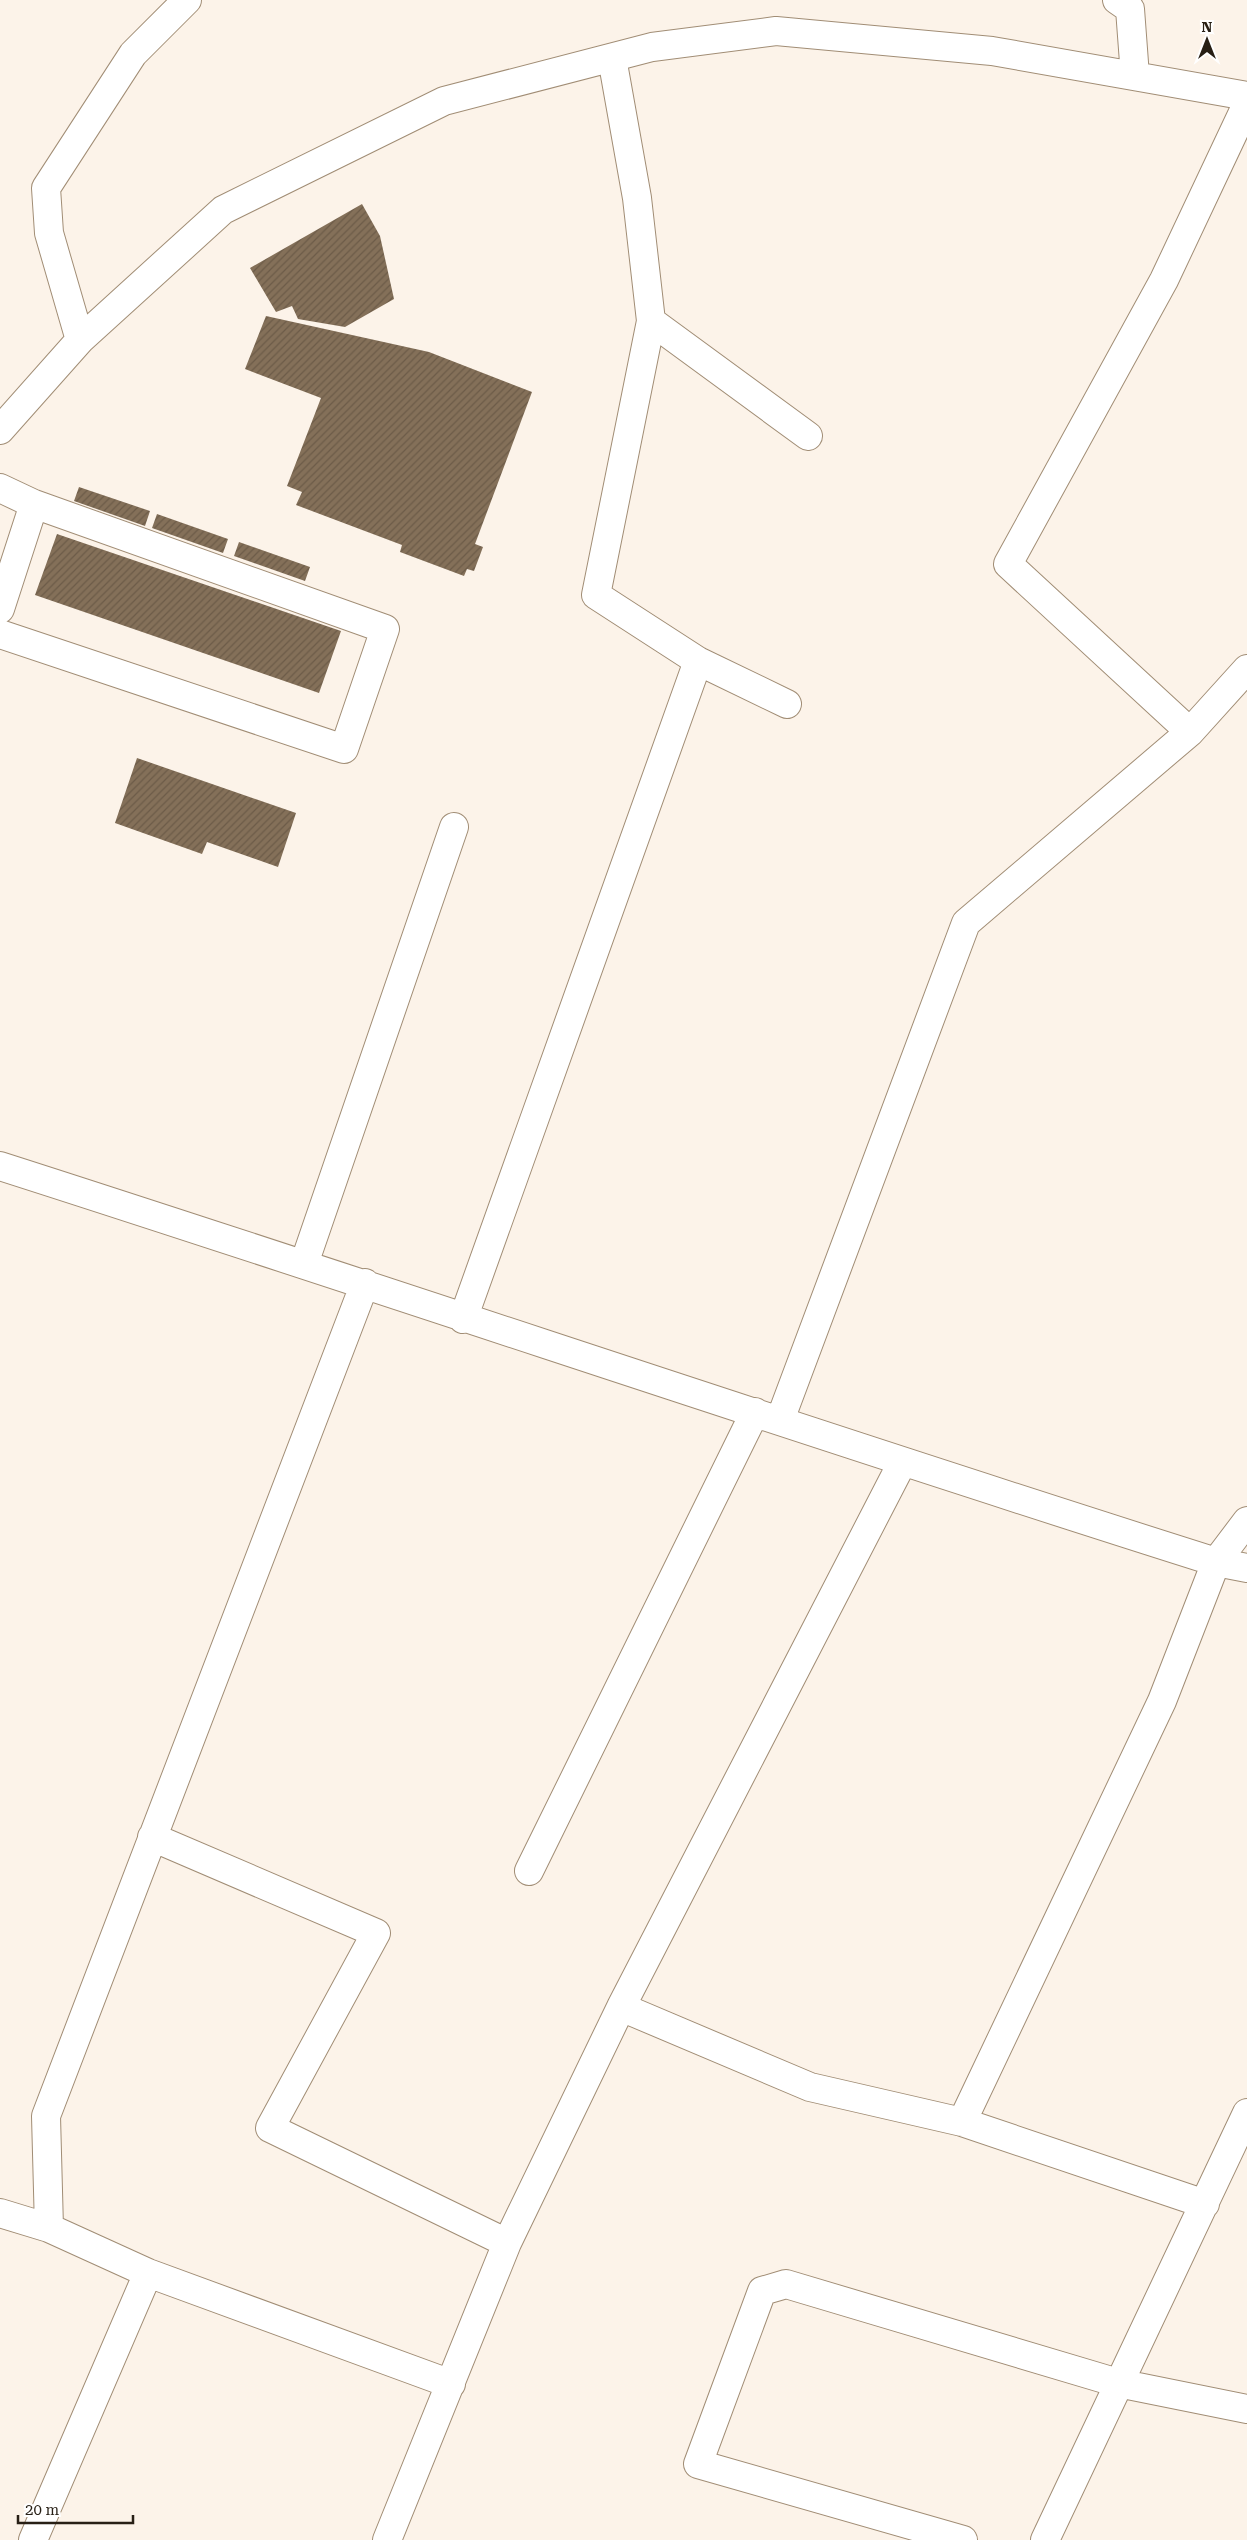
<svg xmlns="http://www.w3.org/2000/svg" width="1247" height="2540" font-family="'Roboto Serif',serif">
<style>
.building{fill:url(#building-hatch)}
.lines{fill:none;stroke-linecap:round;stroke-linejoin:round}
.minor-casing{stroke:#a18d75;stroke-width:30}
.minor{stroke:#fff;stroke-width:28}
</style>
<defs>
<pattern id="building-hatch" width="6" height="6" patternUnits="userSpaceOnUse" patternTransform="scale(1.25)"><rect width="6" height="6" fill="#847059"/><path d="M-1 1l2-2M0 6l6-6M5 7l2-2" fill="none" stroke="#6c5b48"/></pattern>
</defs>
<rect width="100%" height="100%" fill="#fcf3e9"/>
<path class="building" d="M362 204 380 236 394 299 345 327 298 319 292 306 276 312 250 268Z
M266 316 429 352 532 392 475 544 483 547 474 571 467 569 464 576 400 552 402 545 296 505 302 492 287 486 321 398 245 369Z
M79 487 150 511 145 526 74 501Z
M157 514 228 539 223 553 152 528Z
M57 534 341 631 319 693 35 595Z
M239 542 310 567 305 581 234 556Z
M137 758 296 813 278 867 207 842 202 854 115 823Z"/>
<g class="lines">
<defs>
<path id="minor" d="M1117 0 1130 9 1135 76
M612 58 637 198 651 321 596 595 698 661 787 704
M651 321 808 436
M80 340 49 233 46 188 133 54 187 0
M0 430 80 340 223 210 444 101 652 47 776 31 992 51 1247 96
M0 488 34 504 385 629 344 749 0 634
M0 609 34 504
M1190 732 1008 564 1164 280 1247 104
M0 1166C406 1296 810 1434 1216 1562L1247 1568
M304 1264 454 827
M463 1319 698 661
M780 1420 966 923 1190 732 1247 669
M152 1837 376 1933 270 2128 507 2243
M529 1871 755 1412
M621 2007 810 2087 962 2122 1205 2204
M962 2122 1162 1701 1216 1562 1247 1521
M0 2213 49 2228 148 2273 451 2384
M49 2228 46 2116 365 1283
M33 2540 148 2273
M387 2540 507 2243 621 2007 902 1463
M963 2540 698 2464 762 2291 786 2284 1118 2383 1247 2409
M1045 2540 1247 2113"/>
</defs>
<use href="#minor" class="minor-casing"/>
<use href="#minor" class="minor"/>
</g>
<g transform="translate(1207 40)" stroke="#ffffff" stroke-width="4" paint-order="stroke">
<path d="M0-4L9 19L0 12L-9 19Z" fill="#271f15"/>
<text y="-8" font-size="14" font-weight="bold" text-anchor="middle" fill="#271f15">N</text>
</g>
<path d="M18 2515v8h115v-8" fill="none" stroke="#271f15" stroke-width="2.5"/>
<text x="25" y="2515" font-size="15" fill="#271f15" stroke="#ffffff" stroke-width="4" paint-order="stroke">20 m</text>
</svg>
